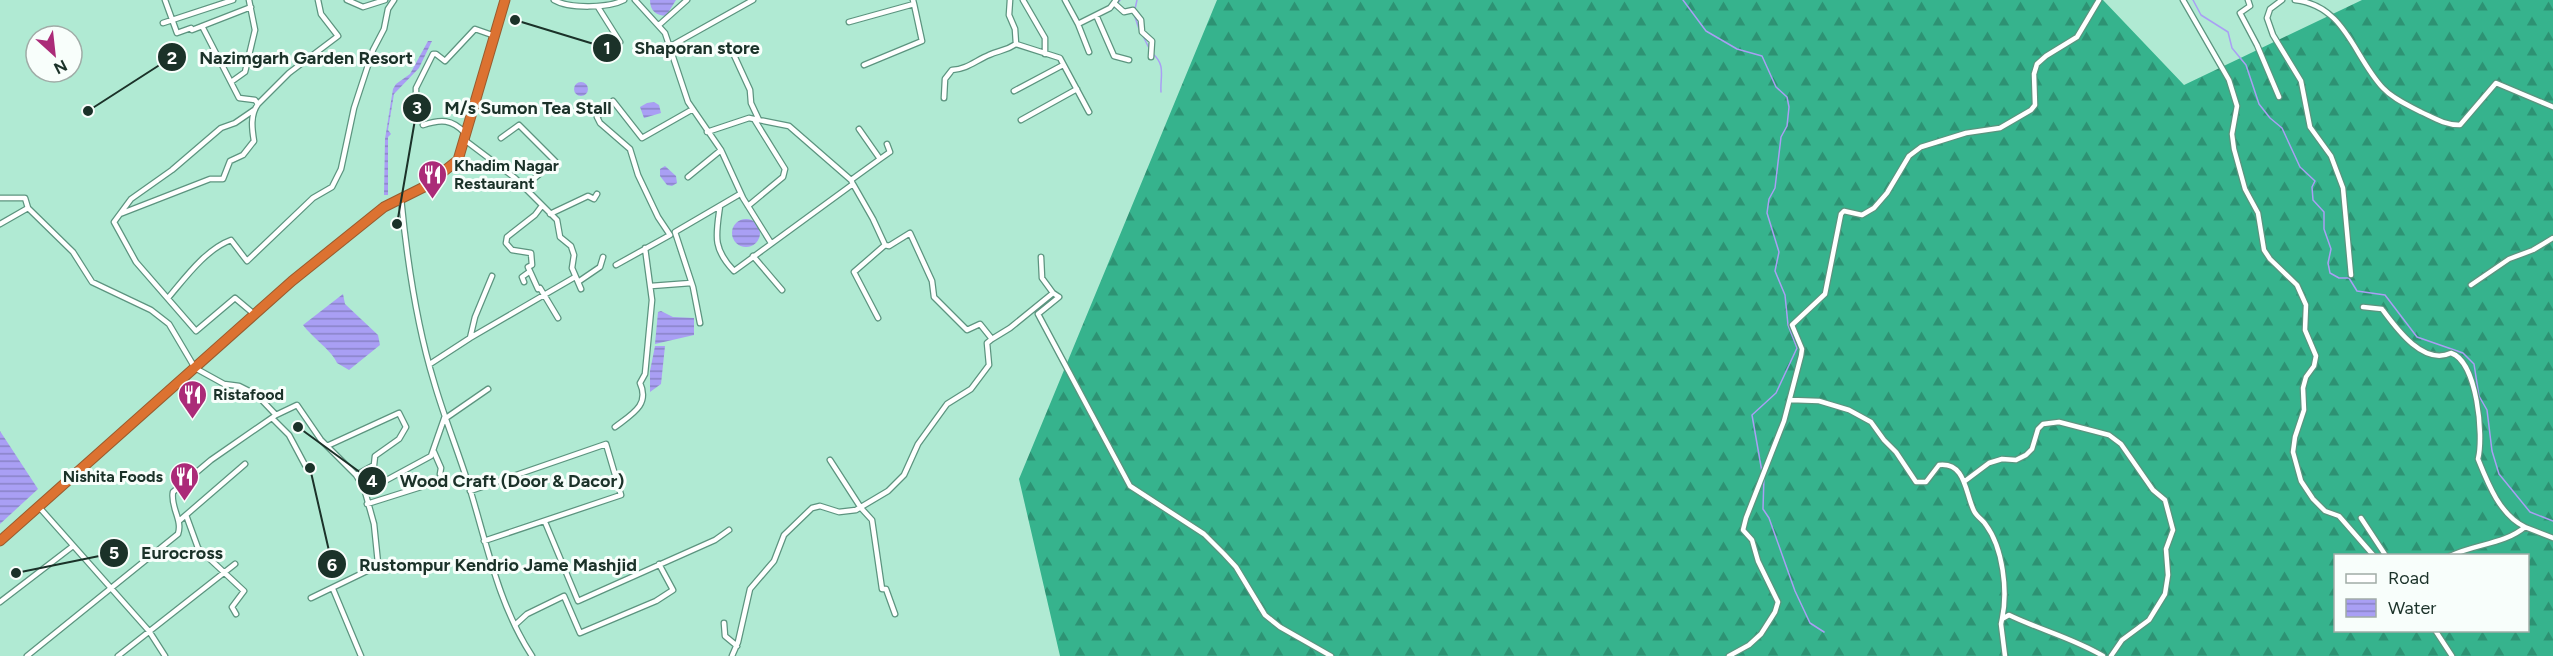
<svg xmlns="http://www.w3.org/2000/svg" width="2553" height="656" font-family="Figtree,sans-serif">
<style>
.forest{fill:url(#forest-firs);fill-rule:evenodd}
.water{fill:url(#water-rules)}
.lines{fill:none;stroke-linecap:round;stroke-linejoin:round}
.stream{stroke:#a99ff4;stroke-width:1.5}
.street-casing{stroke:#5c947f;stroke-width:7}
.highway-casing{stroke:#985c2e;stroke-width:11}
.street{stroke:#fff;stroke-width:4.5}
.highway{stroke:#dc7231;stroke-width:9}
.labels{text-anchor:middle;dominant-baseline:central;stroke-width:6;stroke-linejoin:round;paint-order:stroke}
.poi-label{font-size:16px;font-weight:bold;fill:#1b3229;stroke:#f8fefb;text-anchor:start}
.leader{fill:none;stroke:#1b3229;stroke-width:2}
.callout-dot{fill:#1b3229;stroke:#f8fefb;stroke-width:2}
.mark-label{font-size:18px;text-anchor:middle;font-weight:bold;fill:#fff}
.callout-label{font-size:18px;text-anchor:middle;font-weight:bold;fill:#1b3229;stroke:#f8fefb;stroke-width:6;stroke-linejoin:round;paint-order:stroke}
</style>
<defs>
<pattern id="forest-firs" width="22" height="20" patternUnits="userSpaceOnUse" patternTransform="scale(1.5)"><rect width="22" height="20" fill="#36b38d"/><path d="M5 1l3.5 6h-7zM16 11l3.5 6h-7z" fill="#2d9273"/></pattern>
<pattern id="water-rules" width="6" height="5" patternUnits="userSpaceOnUse" patternTransform="scale(1.5)"><rect width="6" height="5" fill="#a99ff4"/><path d="M0 2.5h6" fill="none" stroke="#8982c6"/></pattern>
</defs>
<rect width="100%" height="100%" fill="#b0ead3"/>
<path class="forest" d="M1217 0H2103L2184 85 2362 0H2553V656H1060L1019 479ZM2336 556H2528V630H2336Z"/>
<path class="water" d="M650 0H676L666 16C656 15 650 11 650 0Z
M428 41H432L419 68 394 94 388 130 391 134 388 137V195H384L385 139 393 89 396 84 410 74Z
M574 89a7 7 0 1 1 14 0a7 7 0 1 1-14 0Z
M654 102 659 105 661 113 644 118 640 107 647 103Z
M665 166 676 176 677 183 672 186 667 185 660 176V169Z
M732 233a14 14 0 1 1 28 0a14 14 0 1 1-28 0Z
M343 294 345 304 378 335 380 345 349 370 337 363C333 352 312 337 303 325Z
M661 311 673 317 694 318V335L655 344 658 312Z
M655 346H665L661 384 650 392V371Z
M0 431 38 489 0 524Z"/>
<g class="lines">
<path class="stream" d="M1683 0 1706 31 1737 49 1762 56 1776 87 1787 97 1789 107 1787 126 1781 137 1775 188 1769 199 1767 213 1779 252 1775 271 1785 295 1788 325 1797 348 1776 393 1752 415 1762 472
M2193 0 2201 15 2228 32 2232 48 2246 65 2259 104 2270 118 2282 128 2300 167 2315 181 2312 187 2313 200 2324 212V229L2331 249 2328 263 2330 273 2339 278H2349L2357 291 2385 295 2417 337 2463 353 2474 364 2479 396 2487 410 2492 451 2499 474 2530 512 2553 521
M1114 8 1120 0
M1135 9 1137 0
M1135 17 1139 29
M1143 36 1150 50
M1153 54C1166 65 1160 77 1161 92
M1764 476 1763 509 1769 518 1795 591 1810 623 1824 632"/>
<defs>
<path id="street" d="M165 0 177 33 191 28 192 30 251 7
M347 0 363 7 385 0
M554 0C569 9 609 8 624 0
M635 0 665 33 688 102 721 150 743 198 771 243
M1010 0 1009 15 1015 29 1016 44 1060 58 1089 112
M1023 0 1045 38V54
M1065 0 1078 24 1110 8 1116 0
M2183 0 2229 80 2237 106 2232 134 2234 149 2245 189 2258 213 2264 250 2270 259 2297 285 2306 305 2305 330 2316 356 2314 366 2306 377 2303 388 2304 410 2295 437 2293 452 2301 481 2313 499 2325 511 2339 516 2374 556
M2248 0 2250 6 2240 13 2257 45 2279 97
M2282 0 2270 9 2267 18 2273 35 2301 81 2310 127 2331 156 2343 188 2351 275
M2295 0C2346 6 2353 56 2383 88 2393 99 2408 105 2421 112 2434 118 2445 125 2460 125L2496 83 2553 107
M1114 3 1124 12 1133 10 1141 20 1142 32 1152 41 1151 57
M598 7 620 42
M1096 15 1114 56 1129 60
M849 22 914 4 913 0
M163 23 233 0
M1078 24 1089 52
M659 25 687 0
M202 26 239 98 255 100 258 104
M669 47 753 0
M733 53 750 90 751 103 759 120
M864 65 922 41 914 4
M231 82 245 72 255 30 249 0
M1014 91 1063 65
M944 98 945 79 952 70C967 69 975 61 989 55 999 50 1004 52 1016 44
M254 110 235 123 221 128 172 170 131 199 114 222 136 262 196 331 235 298 254 314
M416 120V88L433 54H436L445 61 475 29 495 36
M1021 120 1077 89
M423 125C441 119 452 119 465 133
M707 132 749 118 789 126 851 180
M501 138 519 125 555 161 524 187
M466 141 515 178 557 220 560 237 571 246 574 255 572 268 581 289
M880 159 890 152 887 144
M688 177 721 150
M852 182 851 180 880 159 859 129
M0 198H25L28 208 73 252 92 282 151 310 169 324 195 368 224 384 239 386 257 395 276 415 297 405 321 440 356 475 364 488 374 524 378 563 371 569 311 598
M401 198C407 260 416 323 434 382 444 417 458 451 469 486 487 544 498 604 532 656
M720 206C716 235 712 248 734 271L853 184 873 219 885 245 889 246 910 233 932 281 934 297 967 330 980 324 992 339 987 343 989 365 971 389 947 404 918 444 904 475 888 491 856 510 839 512 820 506 812 508 784 535 774 561 750 589 738 642 732 656
M748 206 783 177 785 169 754 119
M541 207 535 215 507 237 506 243 512 250 531 253 532 265 528 267 538 289 540 288 558 318
M120 214 210 179H223L230 161 243 155 254 141C252 129 250 115 258 104L289 73 338 36 321 14 318 0
M550 214 588 196 594 199 597 194
M0 224 28 208
M670 235 658 217 638 175 630 149 600 123 597 117 613 101 642 138 693 109
M753 256 782 290
M1041 257 1042 278 1053 293
M616 265 670 235
M524 282 522 277 529 272
M578 282 600 267 603 257
M2471 285 2509 259 2533 250 2553 238
M651 286 691 283
M1059 297 1038 314 1130 486 1204 534 1224 554 1236 567 1265 615 1280 627 1331 656
M168 298C185 278 206 249 231 240L247 261 313 198 332 187 341 169 354 108 373 50 384 29 388 9 394 0
M2363 307 2382 309C2396 328 2423 366 2451 353 2477 361 2484 436 2478 459 2488 484 2500 515 2525 527 2505 544 2475 544 2450 556
M878 318 854 272 885 245
M700 323 693 287 675 232 740 194
M470 338 575 277
M992 339 1010 328 1053 293 1059 297
M430 364 470 338 475 317 492 276
M1791 400 1819 401 1849 410 1871 422 1884 440 1896 452 1916 482H1926L1939 465C1966 462 1965 493 1974 511 1977 517 1983 520 1986 525 2003 548 2008 591 2002 619
M272 418 289 435 305 465
M446 418 488 389
M615 427C632 414 650 405 640 383L645 374 652 300 645 248
M327 446 399 413 406 427 399 439 375 456 374 465 356 475
M434 452 441 468 440 474
M830 460 861 508 872 520 882 589H886L895 614
M1965 481 1989 463 2002 459 2016 460 2026 455 2032 449 2038 429 2043 424 2059 422 2109 435 2121 444 2153 490 2165 500 2173 530 2166 549 2168 575 2165 594 2149 620 2122 640 2111 656
M383 482 431 456 445 416
M470 491 606 444 621 495 484 541
M367 504 424 486
M39 507 149 631 165 656
M186 515 198 548 244 591 232 607 236 614
M2361 518 2386 556
M179 521 245 464
M545 522 578 601 715 540 729 530
M2525 527 2553 538
M333 589 361 656
M0 602 73 546
M724 623 725 636 737 646
M515 625 527 614 564 596 580 633 656 601 673 590 659 564
M2435 630 2452 656
M27 656 178 534C183 520 170 507 173 492L211 460 276 415
M118 656 235 564
M1729 656 1749 645 1761 634 1775 612 1778 602 1758 561 1752 540 1743 530 1746 518 1784 421 1801 356 1802 349 1792 325 1825 294 1841 214 1844 211 1862 215 1874 208 1887 193 1909 156 1921 147 1966 133 2000 128 2031 110 2035 105 2034 74 2037 64 2046 56 2077 37 2099 0
M2005 656 2001 624 2002 619 2009 615C2040 630 2073 638 2103 656"/>
<path id="highway" d="M0 541 292 281 384 207 424 187 458 160 505 0"/>
</defs>
<use href="#street" class="street-casing"/>
<use href="#highway" class="highway-casing"/>
<use href="#street" class="street"/>
<use href="#highway" class="highway"/>
</g>
<defs>
<symbol id="restaurant-pin" viewBox="-11 -11 22 30"><path d="M0 17L-7.5 6A9.5 9.5 0 1 1 7.5 6Z" fill="#ab2b78" stroke="#f8fefb"/><path d="M-5-6h1v4h1v-4h1v4h1v-4h1v5L-1.5 .5V6h-2V.5L-5-1ZM5-6V6H3V1.5H1.5Q1.5-4 5-6Z" fill="#fff"/></symbol>
</defs>
<g fill-rule="evenodd">
<use href="#restaurant-pin" x="416" y="158" width="33" height="45"/>
<use href="#restaurant-pin" x="176" y="378" width="33" height="45"/>
<use href="#restaurant-pin" x="168" y="460" width="33" height="45"/>
</g>
<g class="labels">
<g class="poi-label">
<text x="454" y="165">Khadim Nagar<tspan x="454" dy="18">Restaurant</tspan></text>
<text x="213" y="394">Ristafood</text>
<text x="163" y="476" text-anchor="end">Nishita Foods</text>
</g>
</g>
<path class="leader" d="M515 20L607 48M88 111L172 57M397 224L417 108M298 427L372 481M16 573L114 553M310 468L332 564"/>
<g class="callout-dot">
<circle cx="515" cy="20" r="6"/>
<circle cx="88" cy="111" r="6"/>
<circle cx="397" cy="224" r="6"/>
<circle cx="298" cy="427" r="6"/>
<circle cx="16" cy="573" r="6"/>
<circle cx="310" cy="468" r="6"/>
<circle cx="607" cy="48" r="15"/>
<circle cx="172" cy="57" r="15"/>
<circle cx="417" cy="108" r="15"/>
<circle cx="372" cy="481" r="15"/>
<circle cx="114" cy="553" r="15"/>
<circle cx="332" cy="564" r="15"/>
</g>
<g class="mark-label">
<text x="607" y="54">1</text>
<text x="172" y="64">2</text>
<text x="417" y="114">3</text>
<text x="372" y="487">4</text>
<text x="114" y="559">5</text>
<text x="332" y="571">6</text>
</g>
<g class="callout-label">
<text x="697" y="54">Shaporan store</text>
<text x="306" y="64">Nazimgarh Garden Resort</text>
<text x="528" y="114">M/s Sumon Tea Stall</text>
<text x="512" y="487">Wood Craft (Door &amp; Dacor)</text>
<text x="182" y="559">Eurocross</text>
<text x="498" y="571">Rustompur Kendrio Jame Mashjid</text>
</g>
<rect x="2334" y="554" width="195" height="78" fill="#f8fefb" stroke="#a0aca7" stroke-width="1.5"/>
<rect x="2346" y="574" width="30" height="9" fill="#ffffff" stroke="#a0aca7" stroke-width="1.5"/>
<text x="2388" y="584" font-size="18" fill="#1b3229">Road</text>
<rect x="2346" y="599" width="30" height="18" fill="url(#water-rules)" stroke="#a0aca7" stroke-width="1.5"/>
<text x="2388" y="614" font-size="18" fill="#1b3229">Water</text>
<g transform="translate(54 54) rotate(153)"><circle r="28" fill="#f8fefb" stroke="#a0aca7" stroke-width="1.5"/>
<path d="M0-4.5L10 22L0 15L-10 22Z" fill="#ab2b78"/>
<text y="-9" font-size="16" font-weight="bold" text-anchor="middle" fill="#1b3229">N</text>
</g>
</svg>
